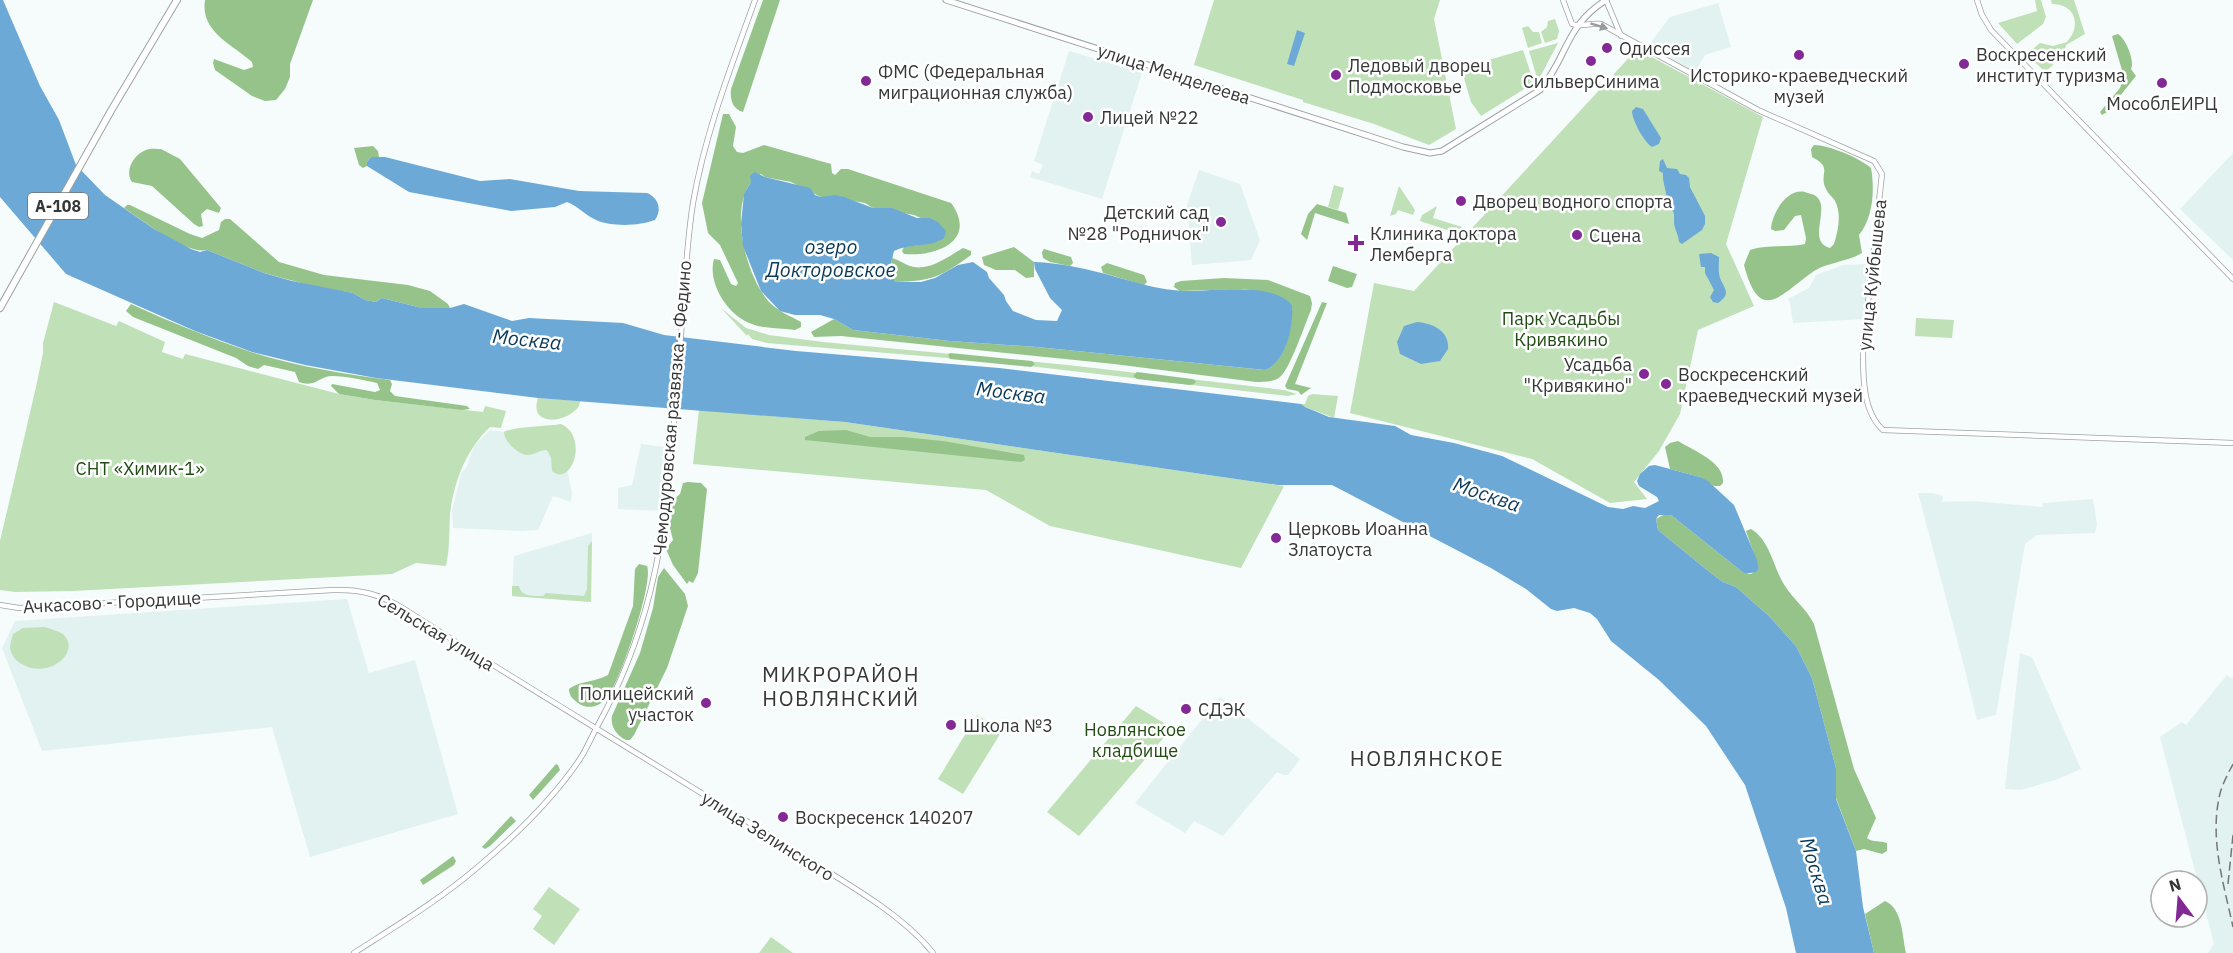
<svg xmlns="http://www.w3.org/2000/svg" width="2233" height="953" font-family="'IBM Plex Sans',sans-serif">
<style>
.built{fill:#e2f2f1}
.green{fill:#c0e0b8}
.forest{fill:#96c38a}
.water{fill:#6da9d7}
.lines{fill:none;stroke-linecap:round;stroke-linejoin:round}
.tertiary-casing{stroke:#9da3a3;stroke-width:6}
.secondary-casing{stroke:#9da3a3;stroke-width:7}
.trunk-casing{stroke:#9da3a3;stroke-width:8}
.tertiary{stroke:#fff;stroke-width:4.5}
.secondary{stroke:#fff;stroke-width:5}
.trunk{stroke:#fff;stroke-width:6}
.rail{stroke:#737777;stroke-width:1.5;stroke-dasharray:9 4.5;stroke-linecap:butt}
.oneway{fill:#9a9c9c}
.poi-dot{fill:#822996;stroke:#fff;stroke-width:2}
.labels{text-anchor:middle;dominant-baseline:central;stroke-width:5;stroke-linejoin:round;paint-order:stroke}
.shield{fill:#fff;stroke:#727474;stroke-width:1.5}
.shield-label{font-size:16px;font-weight:bold;fill:#363838}
.poi-label{font-size:18px;fill:#363838;stroke:#fff;text-anchor:start}
.street-label{font-size:18px;fill:#363838;stroke:#fff}
.park-label{font-size:18px;fill:#214c14;stroke:#fff}
.water-label{font-size:20px;font-style:italic;fill:#093a59;stroke:#fff}
.quarter-label{font-size:21px;letter-spacing:1.5px;fill:#363838;stroke:#fff}
</style>
<rect width="100%" height="100%" fill="#f5fcfb"/>
<path class="built" d="M1718 3 1731 47 1705 55 1695 72 1649 45 1670 17Z
M1069 51 1142 73 1102 199 1030 177 1032 171 1039 174 1043 165 1034 161Z
M2233 153V260L2180 209Z
M1199 170 1240 184 1260 240 1251 260 1192 265 1187 205Z
M1868 264 1865 319 1793 323 1790 303 1788 299 1809 288 1816 275 1843 265Z
M490 430 561 440 572 493 571 502 553 496 538 530 522 531 453 528 452 511 461 474 467 466 474 446Z
M641 444 665 447 662 511 618 509V488L632 485Z
M1918 493H1933L1943 496 1942 502 1972 501 2042 507 2043 503 2093 499 2097 524 2095 533 2037 535 2025 544 1996 715 1977 720 1963 662Z
M592 533 591 602 512 596 514 556Z
M347 599 369 673 415 660 458 814 310 857 272 727 42 751 2 648 15 621Z
M2020 653 2032 657 2081 769 2058 779 2021 790 2005 789Z
M2227 675 2233 679V953H2208L2214 944 2160 737 2182 722 2186 725Z
M1220 697 1300 759 1288 775H1283L1277 772 1223 836 1194 821 1185 833 1135 803Z"/>
<path class="green" d="M1214 0H1440L1434 19 1456 129 1429 145 1374 124 1303 102V100L1194 65Z
M2035 0H2041L2046 17 2043 24 2017 44 1998 23 2037 11Z
M2051 0H2074L2085 34 2066 45 2064 53 2061 51 2051 60 2053 65 2045 72 2027 54 2040 43 2053 46 2067 42C2082 25 2075 4 2052 4Z
M1555 19 1559 31 1557 39 1545 43 1541 32 1547 27 1548 21Z
M1528 26 1533 32H1539L1542 43 1528 48 1522 28Z
M1558 43 1538 81 1529 51Z
M1637 49 1763 117 1726 244 1754 306 1698 330 1680 414 1659 451 1634 482 1647 499 1610 503 1532 459 1350 413 1374 283 1414 291Z
M1523 50 1534 83 1481 116 1471 102 1461 68Z
M1334 185 1344 188 1338 210 1328 207Z
M1399 186 1415 210 1413 215 1398 210 1396 214 1390 216Z
M1437 206 1433 218 1462 227 1459 234 1420 221 1422 215Z
M54 302 116 326 119 321 165 342 162 352 183 359 185 354 339 394 375 400 483 412 485 406 506 411 501 428 490 427C466 450 454 481 450 514 449 531 450 549 446 566L416 563 392 574 73 591 15 592 0 590V541L36 387 43 353V343Z
M721 308 746 328 769 335 823 342 1068 365 1284 390 1297 394 1288 396 995 362 767 343 752 339 748 334 747 336Z
M1916 318 1954 320 1952 338 1915 336Z
M1312 394 1338 396 1334 418 1305 407 1301 404H1305L1308 396Z
M538 398 580 401 579 406C568 423 528 428 538 398Z
M699 410 845 422 1284 486 1241 568 1050 526 986 490 693 464Z
M561 424C589 436 572 488 552 471L551 458 547 450C540 450 534 455 527 455 517 454 504 441 504 432 512 427 549 426 561 424Z
M592 541 591 602 512 596V586H519C521 597 533 596 543 596L546 593 584 596 587 589 588 546Z
M45 627C50 629 59 631 63 634 83 653 46 681 20 663 15 660 11 654 10 648 10 644 12 638 13 634L23 628Z
M1136 706 1172 728 1079 836 1047 812Z
M977 715 1002 731 963 794 938 779Z
M549 887 580 909 554 945 533 929 542 916 533 909Z
M771 937 793 953H759Z"/>
<path class="forest" d="M205 0H313L290 64V77L285 89 276 100 265 101 252 96 215 70 213 63 214 59 244 70 253 67 252 62C232 44 200 32 205 0Z
M763 0H780L743 112C732 109 730 99 731 89Z
M2118 34C2126 39 2135 61 2131 69L2136 76 2107 112 2102 115 2100 112 2120 88 2124 77 2112 36Z
M723 114H729L736 127 733 146 737 152 743 153 764 145 831 164 832 173 835 175 841 169H848L951 203C978 240 937 257 904 254L902 251 904 247 924 244 923 219 914 215 873 208 865 203 832 197H821L791 182 765 177 761 174C756 178 751 181 748 187 731 217 747 277 769 302 778 311 790 316 801 322V327L795 330C781 328 764 329 752 324 728 316 707 283 714 259L720 260 731 284 736 286 738 283 720 245 708 233 702 203Z
M1814 145C1829 145 1860 158 1871 168 1875 190 1873 218 1859 235L1862 253C1847 262 1829 262 1814 271 1781 294 1760 326 1744 265L1750 250C1767 244 1787 248 1805 244L1806 238 1801 215 1795 216 1784 230 1775 231 1771 229C1772 213 1787 188 1805 192 1810 194 1815 194 1818 198 1829 211 1807 242 1830 248L1834 244C1838 231 1842 214 1835 201 1833 197 1828 194 1826 189 1818 174 1834 168 1812 157L1811 149Z
M373 146 378 151 379 157H371L367 162V166L363 168 359 165 354 148Z
M161 149 180 159 221 208 219 213 207 209 201 214 203 226 199 227 194 224 152 186 132 182C124 171 134 154 146 150 150 148 157 149 161 149Z
M1317 204 1346 213 1349 224 1315 213 1307 240 1301 234 1308 214Z
M127 205H130L190 234 202 238 219 230 221 222 225 219H230L279 262 324 275 408 285 430 291 448 304 450 308H422L382 298 376 302 365 300 353 293 316 287 264 273 207 250C186 255 142 220 124 208Z
M1014 247 1034 262V277L1026 278 1015 270H996L984 265 982 257Z
M963 248 971 251V255C941 277 932 281 895 282 886 274 891 268 892 258 899 260 904 264 910 266 928 272 948 257 963 248Z
M1044 249 1071 257 1073 263 1070 266 1050 262 1043 258 1042 252Z
M1107 263 1144 275 1147 282 1144 285 1103 273 1101 267Z
M1333 266 1357 274 1352 287 1347 288 1328 281Z
M1224 278 1268 280 1310 296 1312 303 1311 310C1305 324 1290 369 1280 377 1274 382 1264 382 1256 382L1114 364 841 336 814 337 811 332 834 319 853 330 950 341 1037 347 1265 370C1286 363 1293 325 1292 305L1255 291 1244 289 1180 291 1174 287 1175 283 1181 281Z
M1322 302 1327 303 1295 384 1311 388 1301 395 1298 391 1287 389 1285 386Z
M131 304C170 322 210 338 251 352 295 366 344 374 390 380L392 384 390 391 395 396 467 406 470 409 462 410 375 400 339 394 331 386 332 384 375 392 380 390 377 383C363 380 347 376 332 376 319 376 316 388 299 382L295 372 264 365 258 369 248 366 236 358 133 317 126 311Z
M950 353 1032 361 1035 364 1031 367 950 359 948 355Z
M1137 372 1192 379 1196 381 1194 384 1190 385 1137 379 1133 376Z
M846 430 870 437H903L943 441 1024 455 1025 460 1021 462 805 440V437L819 431Z
M1678 441C1694 451 1725 462 1723 483L1720 486H1714L1700 477 1670 469 1665 447 1670 443Z
M688 482 701 483 707 489 698 573 693 583 689 581 687 584 673 565 666 549 673 540 669 524 673 500 680 494 683 483Z
M1665 514 1671 515 1745 574H1751L1759 568 1746 531 1751 529C1771 541 1773 568 1785 586 1794 600 1805 607 1814 624L1854 769 1876 818 1867 838C1873 843 1880 840 1887 843V851L1882 854 1864 849 1856 851 1836 798V768L1812 678 1796 646 1770 617 1736 587 1723 582 1712 574 1658 530 1656 519Z
M639 564 647 566C654 583 620 682 607 698 599 707 588 710 578 703 573 699 569 696 569 689 578 681 596 682 608 675L633 606 635 569Z
M664 568 685 594 688 606 667 668 634 735 630 740H626C617 736 610 726 612 716L640 653 653 608 658 577Z
M556 764 558 765 560 770 533 800 529 795Z
M511 816 516 821 490 846 485 849 482 847Z
M453 856 456 861 454 865 423 885 420 880Z
M1885 901C1903 909 1902 936 1906 953H1874L1865 914Z"/>
<path class="water" d="M0 0H3L40 86 59 120 76 165 105 195 154 229 191 249 200 252 207 250 264 273 292 281 353 293 365 300 376 302 382 298 422 308H450L464 304 512 321 529 318 623 323 664 335 796 351 999 368 1301 404 1305 407 1329 417 1395 426 1411 435 1454 443 1502 456 1608 507 1623 509 1633 506 1645 508 1659 501 1657 497 1639 486 1637 481 1640 474 1649 466 1655 465 1700 477 1708 481 1734 505 1757 560 1759 568 1756 572 1745 574 1671 515H1659L1656 519 1658 530 1712 574 1723 582 1736 587 1770 617 1796 646 1812 678 1836 768V799L1856 851 1863 907 1874 953H1796L1786 908 1745 785 1706 726 1659 680 1611 641 1597 619 1590 613 1574 608 1557 611 1551 609 1526 589 1491 568 1332 485H1278L845 422 538 398 376 378 305 365 252 352 195 331 66 274 0 197Z
M1297 30 1305 33 1294 66 1287 64Z
M1636 107 1643 109 1661 138 1659 144 1652 147C1644 142 1632 120 1632 111Z
M371 157H385L480 181 510 179 579 191 647 193C659 198 662 210 655 220 639 226 612 227 596 220 585 215 578 206 567 202L555 207 511 211 409 192 367 166V162Z
M1663 159 1667 168 1677 169 1680 174 1686 175 1689 178 1690 187 1705 216V224L1702 230 1682 244 1679 242C1679 235 1674 229 1674 222 1674 214 1676 211 1666 206 1669 195 1662 184 1663 173L1659 171 1660 161Z
M754 172 765 177 810 188 815 195 821 197 835 195 844 197 873 208H892L917 218H930L938 222 946 231 944 238C930 248 910 243 894 251L889 272 895 282H921L935 278 958 265 973 262 987 272 989 278 1004 295 1006 301 1013 311 1036 320 1057 321 1062 310 1050 298 1035 269 1034 262C1062 263 1088 269 1116 277 1138 283 1160 290 1184 291 1212 292 1271 281 1292 305 1294 325 1286 363 1265 370L1037 347 950 341 853 330 834 319 820 315H795L780 311 761 291 743 246 741 224 744 194 751 182 750 176Z
M1711 253 1719 257C1719 263 1718 272 1720 278 1724 288 1732 294 1718 303L1713 302 1710 297 1714 290 1705 273V267H1701L1699 254Z
M1417 322C1432 323 1450 331 1448 349L1440 361 1421 364 1400 354 1397 342 1404 326Z"/>
<g class="lines">
<defs>
<path id="tertiary" d="M1563 0 1572 24C1581 28 1591 22 1601 24L1758 110 1874 161 1882 174 1863 348C1863 374 1862 411 1883 430L2233 443
M1606 0 1621 36
M1977 0 1982 15 1991 30 2233 279
M0 605 19 608 333 590C360 589 378 594 401 607 527 688 657 764 783 844 831 875 898 909 933 953
M354 953C396 926 441 899 479 866 516 835 553 799 580 759 587 748 592 736 598 725 647 636 664 549 672 448 676 397 680 347 684 296 686 265 688 234 693 203 705 133 731 67 755 0"/>
<path id="secondary" d="M946 0 1403 147 1430 153 1442 151 1540 90C1568 57 1564 27 1606 0"/>
<path id="trunk" d="M0 308 112 109 177 0"/>
</defs>
<use href="#tertiary" class="tertiary-casing"/>
<use href="#secondary" class="secondary-casing"/>
<use href="#trunk" class="trunk-casing"/>
<use href="#tertiary" class="tertiary"/>
<use href="#secondary" class="secondary"/>
<use href="#trunk" class="trunk"/>
<path class="rail" d="M2233 764C2228 774 2221 786 2219 798 2210 841 2224 885 2233 927
M2228 884 2233 835"/>
</g>
<defs><path id="oneway-solid" d="M-6-.8H1V-3.2L6.5 0L1 3.2V.8H-6Z" transform="scale(1.5)"/></defs>
<use class="oneway" href="#oneway-solid" transform="translate(1599 26) rotate(17)"/>
<g class="poi-dot">
<circle cx="1607" cy="48" r="6"/>
<circle cx="1799" cy="55" r="6"/>
<circle cx="1591" cy="61" r="6"/>
<circle cx="1964" cy="64" r="6"/>
<circle cx="1336" cy="75" r="6"/>
<circle cx="866" cy="81" r="6"/>
<circle cx="2162" cy="83" r="6"/>
<circle cx="1088" cy="117" r="6"/>
<circle cx="1461" cy="201" r="6"/>
<circle cx="1221" cy="222" r="6"/>
<circle cx="1577" cy="235" r="6"/>
<path d="M1353 234h6v6h6v6h-6v6h-6v-6h-6v-6h6z"/>
<circle cx="1644" cy="374" r="6"/>
<circle cx="1666" cy="384" r="6"/>
<circle cx="1276" cy="538" r="6"/>
<circle cx="706" cy="703" r="6"/>
<circle cx="1186" cy="709" r="6"/>
<circle cx="951" cy="725" r="6"/>
<circle cx="783" cy="817" r="6"/>
</g>
<g class="labels">
<rect class="shield" x="28" y="193" width="60" height="26" rx="4.5"/>
<g class="shield-label">
<text x="58" y="206">А-108</text>
</g>
<g class="poi-label">
<text x="1619" y="48">Одиссея</text>
<text x="1976" y="54">Воскресенский<tspan x="1976" dy="21">институт туризма</tspan></text>
<text x="1348" y="65">Ледовый дворец<tspan x="1348" dy="21">Подмосковье</tspan></text>
<text x="878" y="71">ФМС (Федеральная<tspan x="878" dy="21">миграционная служба)</tspan></text>
<text x="1799" y="75" text-anchor="middle">Историко-краеведческий<tspan x="1799" dy="21">музей</tspan></text>
<text x="1591" y="81" text-anchor="middle">СильверСинима</text>
<text x="2162" y="103" text-anchor="middle">МособлЕИРЦ</text>
<text x="1100" y="117">Лицей №22</text>
<text x="1473" y="201">Дворец водного спорта</text>
<text x="1209" y="212" text-anchor="end">Детский сад<tspan x="1209" dy="21">№28 "Родничок"</tspan></text>
<text x="1370" y="233">Клиника доктора<tspan x="1370" dy="21">Лемберга</tspan></text>
<text x="1589" y="235">Сцена</text>
<text x="1632" y="364" text-anchor="end">Усадьба<tspan x="1632" dy="21">"Кривякино"</tspan></text>
<text x="1678" y="374">Воскресенский<tspan x="1678" dy="21">краеведческий музей</tspan></text>
<text x="1288" y="528">Церковь Иоанна<tspan x="1288" dy="21">Златоуста</tspan></text>
<text x="694" y="693" text-anchor="end">Полицейский<tspan x="694" dy="21">участок</tspan></text>
<text x="1198" y="709">СДЭК</text>
<text x="963" y="725">Школа №3</text>
<text x="795" y="817">Воскресенск 140207</text>
</g>
<g class="street-label">
<text transform="translate(1174 74) rotate(18)">улица Менделеева</text>
<text transform="translate(1872 275) rotate(-84)">улица Куйбышева</text>
<text transform="translate(672 408) rotate(-85)">Чемодуровская развязка - Федино</text>
<text transform="translate(112 602) rotate(-3)">Ачкасово - Городище</text>
<text transform="translate(436 632) rotate(31)">Сельская улица</text>
<text transform="translate(768 836) rotate(32)">улица Зелинского</text>
</g>
<g class="park-label">
<text x="1561" y="318">Парк Усадьбы<tspan x="1561" dy="21">Кривякино</tspan></text>
<text x="140" y="468">СНТ «Химик-1»</text>
<text x="1135" y="729">Новлянское<tspan x="1135" dy="21">кладбище</tspan></text>
</g>
<g class="water-label">
<text x="831" y="246">озеро<tspan x="831" dy="23">Докторовское</tspan></text>
<text transform="translate(527 339) rotate(6)">Москва</text>
<text transform="translate(1011 392) rotate(7)">Москва</text>
<text transform="translate(1487 494) rotate(19)">Москва</text>
<text transform="translate(1817 871) rotate(73)">Москва</text>
</g>
<g class="quarter-label">
<text x="841" y="674">МИКРОРАЙОН<tspan x="841" dy="24">НОВЛЯНСКИЙ</tspan></text>
<text x="1427" y="758">НОВЛЯНСКОЕ</text>
</g>
</g>
<g transform="translate(2179 899) rotate(344)"><circle r="28" fill="#ffffff" stroke="#afafaf" stroke-width="1.5"/>
<path d="M0-4.5L10 22L0 15L-10 22Z" fill="#822996"/>
<text y="-9" font-size="16" font-weight="bold" text-anchor="middle" fill="#363838">N</text>
</g>
</svg>
